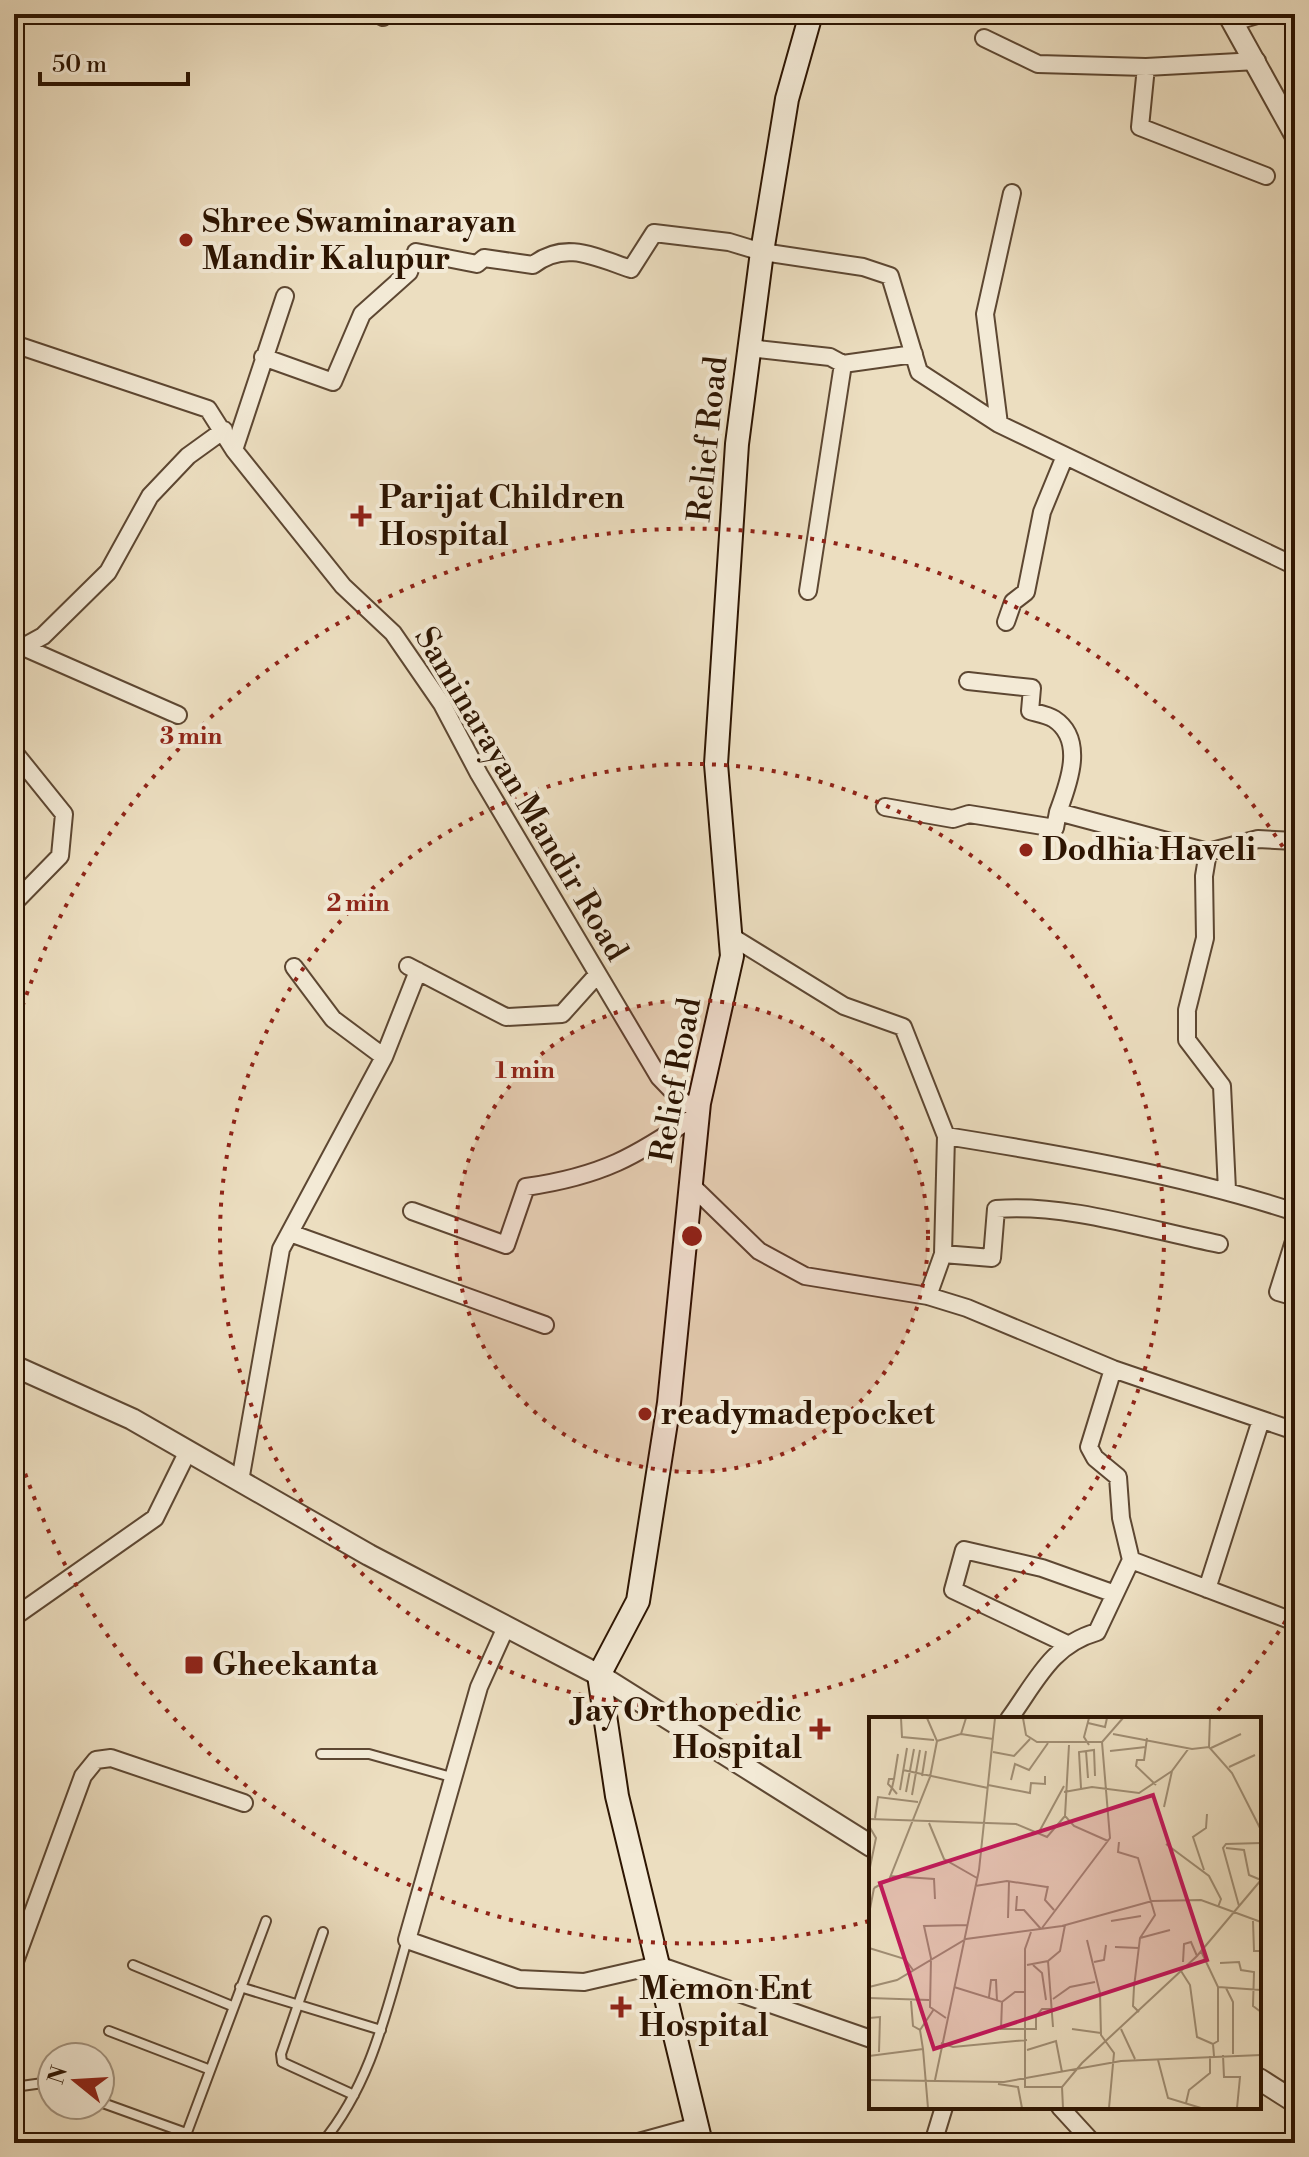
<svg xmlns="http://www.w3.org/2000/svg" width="1309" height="2157" font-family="'Libre Bodoni',serif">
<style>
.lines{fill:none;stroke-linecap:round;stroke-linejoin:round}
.service-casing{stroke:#5d4732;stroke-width:12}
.minor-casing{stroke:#5d4732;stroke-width:20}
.tertiary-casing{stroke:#5d4732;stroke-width:24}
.secondary-casing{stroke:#2d1502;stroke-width:26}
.service{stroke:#f3ead6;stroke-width:8}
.minor{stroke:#f3ead6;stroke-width:16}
.tertiary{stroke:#f3ead6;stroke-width:20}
.secondary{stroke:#f3ead6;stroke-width:22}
.ring{fill:none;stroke:#8f2418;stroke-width:4;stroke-dasharray:4 8}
.poi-dot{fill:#8f2418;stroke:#f3ead6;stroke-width:3}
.labels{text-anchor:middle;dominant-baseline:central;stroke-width:8;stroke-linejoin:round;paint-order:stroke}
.poi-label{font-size:32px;font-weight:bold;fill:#2d1502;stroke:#f3ead6;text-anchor:start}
.street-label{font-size:32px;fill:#2d1502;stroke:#f3ead6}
.inset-road{fill:none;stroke:#a08e74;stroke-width:2}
.view{fill:#c2185b;fill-opacity:0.15;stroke:#c2185b;stroke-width:4}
.inset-edge{fill:none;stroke:#2d1502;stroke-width:4}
.centre{fill:#8f2418;stroke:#f3ead6;stroke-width:4}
.ring-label{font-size:24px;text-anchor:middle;font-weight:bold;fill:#8f2418;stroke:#f3ead6;stroke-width:8;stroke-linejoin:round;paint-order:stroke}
</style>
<rect width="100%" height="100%" fill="#ecdec0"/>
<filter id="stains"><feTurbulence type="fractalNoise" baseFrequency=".0025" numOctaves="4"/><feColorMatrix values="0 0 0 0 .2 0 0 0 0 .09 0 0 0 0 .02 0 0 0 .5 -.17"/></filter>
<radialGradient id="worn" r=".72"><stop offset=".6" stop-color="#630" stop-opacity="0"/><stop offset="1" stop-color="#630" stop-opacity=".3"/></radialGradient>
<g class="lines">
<defs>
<path id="service" d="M321 1754H369L455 1778
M323 1932 281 2054 282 2062 354 2095
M133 1965 232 2006
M240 1987 381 2030
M109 2031 208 2069
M14 2087 43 2083 52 2086
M100 2102 186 2133
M183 2143 266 1921
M322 2143C371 2084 386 2012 407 1940"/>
<path id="minor" d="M383 17 384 14
M1233 22 1261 14
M984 38 1038 64 1146 67
M1257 61 1146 67 1140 127 1266 176
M14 344 208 409 234 450 343 586 393 633 442 704 479 774 659 1077 685 1104 699 1103
M749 348 830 357 843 364 914 354
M263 357 333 382 362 314 409 272 416 252 477 264 484 258 533 265C565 240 595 257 631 269L654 233 729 242 762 252 863 267 890 276 919 372 999 424 1295 566
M999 424 985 314 1012 193
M234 450 285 296
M808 591 843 364
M1006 622 1013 602 1026 592 1042 512 1065 456
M23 647 178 715
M14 652 43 636 108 572 150 496 188 456 224 430
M968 681 1032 688 1030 711C1037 713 1048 715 1054 719 1086 740 1068 785 1058 812
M14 752 64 814 60 856 14 903
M885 807 953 819 969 814 1055 828 1058 812 1208 852 1258 839 1295 841
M1208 852 1204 876 1205 938 1187 1010V1040L1222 1086 1227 1190
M729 935 844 1006 903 1027 946 1136 943 1254 928 1296
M408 966 506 1017 562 1014 597 975
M294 967 333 1019 384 1057
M946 1136C1064 1155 1182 1175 1295 1212
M690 1184 759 1251 805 1276 928 1296 967 1308 1113 1369 1295 1431
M412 1211 506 1245 526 1187C602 1176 635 1157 698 1114
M290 1233 545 1325
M1295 1238 1278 1292 1295 1297
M943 1254 992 1258 996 1209C1066 1203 1149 1230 1219 1244
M240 1481 281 1249 384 1057 418 971
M1131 1560 1295 1622
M1207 1589 1261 1420
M14 1617 155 1518 188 1451
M506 1627 479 1687 407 1940 519 1979 584 1982 658 1965 871 2039
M1067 1644 953 1590 964 1550 1042 1568 1115 1594
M1009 1719C1036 1682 1051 1645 1097 1632L1131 1560 1121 1518 1118 1477 1095 1458 1089 1447 1113 1369
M14 1964 83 1776 96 1760 111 1758 244 1803
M1285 2095 1295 2082
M1060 2107 1093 2143
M635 2143 697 2126
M933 2143 944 2107"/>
<path id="tertiary" d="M1228 14 1295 135
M14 1366 132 1419 369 1555 599 1675 871 1846
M1259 2079 1295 2102"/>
<path id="secondary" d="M701 2143 617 1796 599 1675 638 1601 669 1403 699 1103 732 956 716 764 737 444 762 252 787 99 811 14"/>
</defs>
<use href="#service" class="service-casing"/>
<use href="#minor" class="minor-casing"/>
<use href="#tertiary" class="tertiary-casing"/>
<use href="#secondary" class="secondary-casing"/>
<use href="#service" class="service"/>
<use href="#minor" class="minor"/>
<use href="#tertiary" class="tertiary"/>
<use href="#secondary" class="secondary"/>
</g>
<circle cx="692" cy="1236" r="236" fill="#8f2418" fill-opacity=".12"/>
<g class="ring">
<circle cx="692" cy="1236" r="236"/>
<circle cx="692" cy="1236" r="472"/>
<path d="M1292 1611A708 708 0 0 1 1210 1719M869 1921A708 708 0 0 1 15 1443M15 1029A708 708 0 0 1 1292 861"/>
</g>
<g class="poi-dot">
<circle cx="186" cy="240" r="8"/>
<path d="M357 504h8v8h8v8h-8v8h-8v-8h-8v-8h8z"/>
<circle cx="1026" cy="850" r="8"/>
<circle cx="645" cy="1414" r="8"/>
<rect x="184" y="1655" width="20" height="20" rx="4"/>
<path d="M816 1717h8v8h8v8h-8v8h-8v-8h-8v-8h8z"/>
<path d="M617 1995h8v8h8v8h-8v8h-8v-8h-8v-8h8z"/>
</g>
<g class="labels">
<g class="poi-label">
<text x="202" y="222">Shree Swaminarayan<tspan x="202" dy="37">Mandir Kalupur</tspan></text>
<text x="379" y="498">Parijat Children<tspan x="379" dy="37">Hospital</tspan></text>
<text x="1042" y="850">Dodhia Haveli</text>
<text x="661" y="1414">readymadepocket</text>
<text x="212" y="1665">Gheekanta</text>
<text x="802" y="1711" text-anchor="end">Jay Orthopedic<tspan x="802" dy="37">Hospital</tspan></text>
<text x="639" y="1989">Memon Ent<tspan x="639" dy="37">Hospital</tspan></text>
</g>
<g class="street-label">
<text transform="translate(708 439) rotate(-84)">Relief Road</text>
<text transform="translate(521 794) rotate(59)">Saminarayan Mandir Road</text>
<text transform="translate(676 1080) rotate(-80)">Relief Road</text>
</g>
</g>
<g transform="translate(869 1717)">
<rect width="392" height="392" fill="#ecdec0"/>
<path class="inset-road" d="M32 1 33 20 65 23M154 1 157 18 168 25H233M220 1 215 20 220 28M219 6 236 10 238 1M92 17 124 22M244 17 323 32 340 30 363 56 392 113M278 21 275 43H268L267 49 287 68M68 24 92 17 97 1M200 28 196 99 205 109 239 124M340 30 341 1M342 31 372 17M217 34 219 61M241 34 277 30M124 35 145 39 161 22M360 50 386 38M34 53 119 71M53 59 57 34M25 62 29 37M142 63 146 47 160 53 179 26M119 68 161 76 162 66 176 67V59M212 71 210 35 225 33 226 59M31 73 38 31M37 75 45 32M195 75 223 70 270 76 303 54M20 78 23 71 25 62H20L19 67 23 71 28 77M43 78 51 33M295 90 303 54 320 31M6 101 9 80 49 85M0 102 147 107 178 120 196 99M60 106 75 142 108 161M0 109 7 121 0 155M170 115 195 69M250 125 249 135 269 141 286 198 271 221 265 270 264 289 270 295M297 127 340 159 352 182 349 190M357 131 375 133 380 158 392 163M335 153 324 120 337 111 338 97M21 159 65 162 66 182M106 169 138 164 178 170M179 169 176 183 185 193M5 171 20 163 61 60 68 24 58 1M148 179 147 193H155L172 212M370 189 354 131 357 127 392 126M0 197 5 171M139 201 140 165M242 204 272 199M384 204 385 234H392M173 211 241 121 233 25 254 1M271 221 301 213M218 223 231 276 232 318 245 336 240 391M246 230 270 231M0 231 36 242 44 253M332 234 349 270V324L344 327M179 244 184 310M225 245 235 243 237 228M314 245 315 227 322 225 328 239M351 246 370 245 372 253 385 255 384 289 392 295M158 248 179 244 191 234 196 208M164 248 173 256 177 283M312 254 321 268 328 320 344 327 345 339M0 270 28 263 97 222 193 209 283 184 332 183 392 205M85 270 133 285 146 275H156M349 270 392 273M357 271 364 285V337M120 280 122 263H127L128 284M0 281 60 283M184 282 201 270 226 265M42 284 44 309 51 313 54 332 59 391M133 285 132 312H167V299L173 292H184M0 301 11 300 10 335M77 301 61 290 62 241 55 209 99 208M203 312 232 316M252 312 266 342M51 313 65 292M72 326 84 330 158 323M158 333 187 324 193 355M354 338 355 360H371L368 391M0 339 54 332M289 343 299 381 332 391M0 363 135 365 252 344 392 338M66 363 110 153 126 1M129 367 149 370 153 391M155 370H193M156 370V232L162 215M317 386 320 373 341 356V339M194 391 193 370 213 346 328 239 392 163"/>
<path class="view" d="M284 78 338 243 65 332 11 166Z"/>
<rect width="392" height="392" class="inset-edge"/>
</g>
<circle cx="692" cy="1236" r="12" class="centre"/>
<g class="ring-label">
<text x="191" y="744">3 min</text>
<text x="358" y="911">2 min</text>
<text x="525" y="1078">1 min</text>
</g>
<rect width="1309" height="2157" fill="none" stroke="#ecdec0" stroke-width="48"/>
<rect x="16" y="16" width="1277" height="2125" fill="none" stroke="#2d1502" stroke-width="4"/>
<rect x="24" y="24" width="1261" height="2109" fill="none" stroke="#2d1502" stroke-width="2"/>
<g transform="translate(76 2081) rotate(288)"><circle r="38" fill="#f3ead6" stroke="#a49581" stroke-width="2"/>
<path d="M0-6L14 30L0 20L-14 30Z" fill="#8f2418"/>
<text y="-12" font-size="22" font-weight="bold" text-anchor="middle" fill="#2d1502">N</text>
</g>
<path d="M40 72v12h148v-12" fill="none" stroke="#2d1502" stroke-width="4"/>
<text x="52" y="72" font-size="24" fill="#2d1502" stroke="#f3ead6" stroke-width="6" paint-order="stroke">50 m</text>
<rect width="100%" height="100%" filter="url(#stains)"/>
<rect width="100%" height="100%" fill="url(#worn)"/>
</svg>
